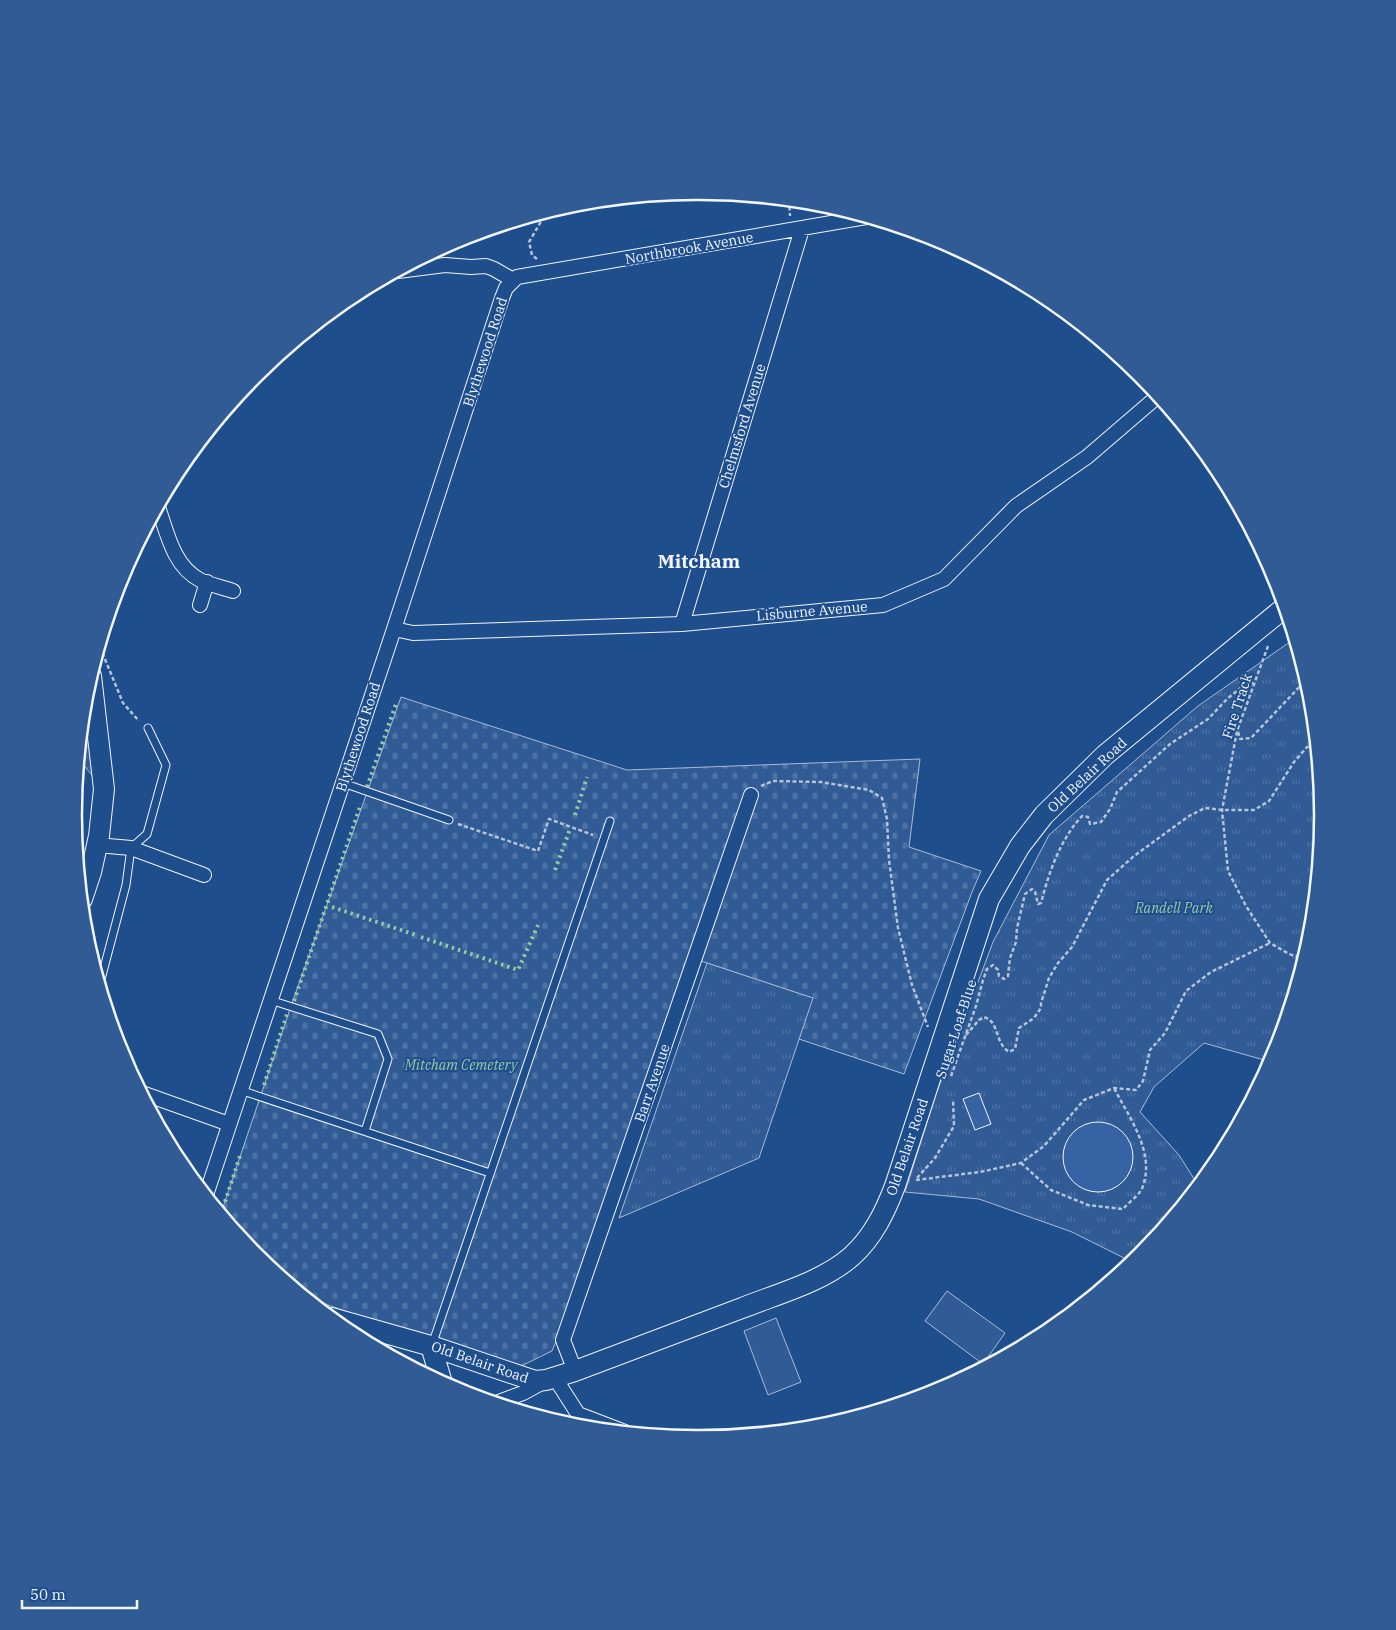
<svg xmlns="http://www.w3.org/2000/svg" width="1396" height="1630" font-family="'IBM Plex Serif',serif">
<style>
.grass{fill:url(#grass-dots);stroke:#a8bbd7}
.cemetery{fill:url(#cemetery-stones);stroke:#a8bbd7}
.park{fill:url(#park-tufts);stroke:#a8bbd7}
.built{fill:#305b95;stroke:#a8bbd7}
.building{fill:#3563a3;stroke:#f2f6ff}
.lines{fill:none;stroke-linecap:round;stroke-linejoin:round}
.service-casing{stroke:#f2f6ff;stroke-width:9}
.minor-casing{stroke:#f2f6ff;stroke-width:16}
.secondary-casing{stroke:#f2f6ff;stroke-width:22}
.path{stroke:#b3c4dc;stroke-width:2.5;stroke-dasharray:4 2.5;stroke-linecap:butt}
.service{stroke:#1f4e8c;stroke-width:7}
.minor{stroke:#1f4e8c;stroke-width:14}
.secondary{stroke:#1f4e8c;stroke-width:20}
.hedge{stroke:#97c8a6;stroke-width:4;stroke-dasharray:2.5 4;stroke-linecap:butt}
.labels{text-anchor:middle;dominant-baseline:central;stroke-width:4;stroke-linejoin:round;paint-order:stroke}
.street-label{font-size:14px;fill:#f2f6ff;stroke:#1f4e8c}
.park-label{font-size:14px;font-style:italic;fill:#97c8a6;stroke:#1f4e8c}
.district-label{font-size:19px;font-weight:bold;fill:#f2f6ff;stroke:#1f4e8c}
.rim{fill:none;stroke:#f2f6ff;stroke-width:2.5}
</style>
<defs>
<pattern id="grass-dots" width="8" height="8" patternUnits="userSpaceOnUse" patternTransform="scale(1.25)"><rect width="8" height="8" fill="#305b95"/><path d="M2 2h.1M6 6h.1" fill="none" stroke="#4e73a5" stroke-width="1.8" stroke-linecap="round"/></pattern>
<pattern id="cemetery-stones" width="16" height="16" patternUnits="userSpaceOnUse" patternTransform="scale(1.25)"><rect width="16" height="16" fill="#305b95"/><path d="M2 7V4a2 2 0 0 1 4 0v3zM10 15v-3a2 2 0 0 1 4 0v3z" fill="#4e73a5"/></pattern>
<pattern id="park-tufts" width="24" height="20" patternUnits="userSpaceOnUse" patternTransform="scale(1.25)"><rect width="24" height="20" fill="#305b95"/><path d="M3 7l-1-3M5 7V3M7 7l1-3M15 17l-1-3M17 17v-4M19 17l1-3" fill="none" stroke="#4e73a5"/></pattern>
</defs>
<rect width="100%" height="100%" fill="#1f4e8c"/>
<path class="grass" d="M86 693 104 789 79 760Z"/>
<path class="cemetery" d="M401 697 627 770 920 759 909 847 981 871 972 892 904 1074 799 1039 812 998 689 957 562 1327 552 1351 519 1367 431 1341 305 1297 256 1256 221 1213 291 1006Z"/>
<path class="park" d="M1294 639 1310 693 1322 815 1310 937 1275 1054 1271 1061 1264 1060 1204 1043 1154 1087 1140 1112 1179 1155 1198 1185 1139 1257 1132 1262 1072 1232 979 1199 905 1192 936 1094 993 942 1049 835 1198 706Z
M707 963 813 998 759 1158 619 1218Z"/>
<path class="built" d="M947 1291 1005 1333 983 1364 925 1321Z
M776 1318 801 1382 768 1395 744 1331Z"/>
<path class="building" d="M979 1093 991 1124 975 1130 963 1099Z
M1063 1157a35 35 0 1 1 70 0a35 35 0 1 1-70 0Z"/>
<g class="lines">
<defs>
<path id="service" d="M343 783 449 820
M100 983 126 885 131 848 147 834 166 765 148 728
M270 1000 378 1034 388 1059 365 1131
M240 1090 490 1173
M432 1345 610 821"/>
<path id="minor" d="M398 271 445 265 471 267 486 266 494 269 513 280
M158 507C167 532 173 566 200 580 210 585 222 587 233 591
M200 605 207 582
M682 624 802 229
M394 629 413 633 682 624 883 605 944 579 1016 506 1087 457 1158 396
M97 845 131 848 204 875
M142 1093 229 1124
M206 1195 394 629 502 298 506 288 517 277 866 217
M575 1371 563 1340 751 795
M555 1378 578 1414 625 1432
M496 1403 523 1393 545 1381"/>
<path id="secondary" d="M82 899 91 872 99 836 104 789 91 676
M332 1318 431 1346 535 1381 546 1380 575 1371C631 1350 686 1329 742 1308 777 1294 823 1282 852 1256 873 1237 885 1212 895 1186L989 899 1020 846 1044 815 1105 755 1284 608
M431 1346 442 1383"/>
</defs>
<use href="#service" class="service-casing"/>
<use href="#minor" class="minor-casing"/>
<use href="#secondary" class="secondary-casing"/>
<path class="path" d="M789 200 790 216
M537 259 532 255 529 242 543 218 551 210
M1268 646 1237 731 1222 810 1228 871 1246 906 1270 943 1289 954 1304 959
M100 647 123 703 139 721
M1238 732 1240 739 1251 738 1306 680
M761 786 773 781 821 782 869 790 882 798 887 819 889 860 898 928 912 985 928 1027
M458 824 538 851 549 819 593 835
M966 1035 979 1020 984 1017C1000 1022 994 1042 1009 1052L1015 1049 1019 1028 1034 1018 1041 1008V1003L1049 978 1058 963 1072 947 1107 880 1134 856 1189 816 1205 808 1222 810H1254L1269 801 1294 762 1307 747H1316
M951 1076 976 1006 983 980 987 969 993 965 998 970 999 976 1004 979 1008 976 1010 958 1016 942 1017 928 1025 894 1032 889 1035 892 1038 904 1041 903C1049 872 1060 840 1082 816L1088 817 1090 824 1101 822 1110 809 1117 792 1170 744 1208 719 1228 698 1247 683H1254
M1021 1163 1051 1190 1088 1205 1123 1209C1129 1202 1141 1194 1143 1186 1155 1152 1129 1117 1114 1088
M917 1178 935 1158 954 1126 953 1099
M916 1180 980 1172 1021 1163 1044 1146 1084 1100 1114 1088 1136 1090 1143 1081 1150 1050 1165 1033 1186 991 1211 972 1270 943"/>
<use href="#service" class="service"/>
<use href="#minor" class="minor"/>
<use href="#secondary" class="secondary"/>
<path class="hedge" d="M367 787 396 704
M575 815 587 777
M555 870 570 829
M332 907 416 935
M421 937 518 970 538 925
M294 1001 361 804
M264 1085 288 1011
M223 1208 241 1153"/>
</g>
<g class="labels">
<g class="street-label">
<text transform="translate(689 248) rotate(-10)">Northbrook Avenue</text>
<text transform="translate(485 352) rotate(-72)">Blythewood Road</text>
<text transform="translate(742 426) rotate(-73)">Chelmsford Avenue</text>
<text transform="translate(812 611) rotate(-5)">Lisburne Avenue</text>
<text transform="translate(1237 706) rotate(-72)">Fire Track</text>
<text transform="translate(358 737) rotate(-72)">Blythewood Road</text>
<text transform="translate(1087 775) rotate(-43)">Old Belair Road</text>
<text transform="translate(956 1029) rotate(-72)">Sugar Loaf Blue</text>
<text transform="translate(652 1083) rotate(-71)">Barr Avenue</text>
<text transform="translate(907 1147) rotate(-71)">Old Belair Road</text>
<text transform="translate(480 1362) rotate(19)">Old Belair Road</text>
</g>
<g class="park-label">
<text x="1174" y="908">Randell Park</text>
<text x="461" y="1065">Mitcham Cemetery</text>
</g>
<g class="district-label">
<text x="699" y="561">Mitcham</text>
</g>
</g>
<path d="M0 0H1396V1630H0ZM697 200H699A615 615 0 0 1 1314 815V815A615 615 0 0 1 699 1430H697A615 615 0 0 1 82 815V815A615 615 0 0 1 697 200Z" fill="#305b95" fill-rule="evenodd"/>
<path class="rim" d="M697 200H699A615 615 0 0 1 1314 815V815A615 615 0 0 1 699 1430H697A615 615 0 0 1 82 815V815A615 615 0 0 1 697 200Z"/>
<path d="M22 1600v8h115v-8" fill="none" stroke="#f2f6ff" stroke-width="2.5"/>
<text x="30" y="1600" font-size="15" fill="#f2f6ff" stroke="#1f4e8c" stroke-width="4" paint-order="stroke">50 m</text>
</svg>
